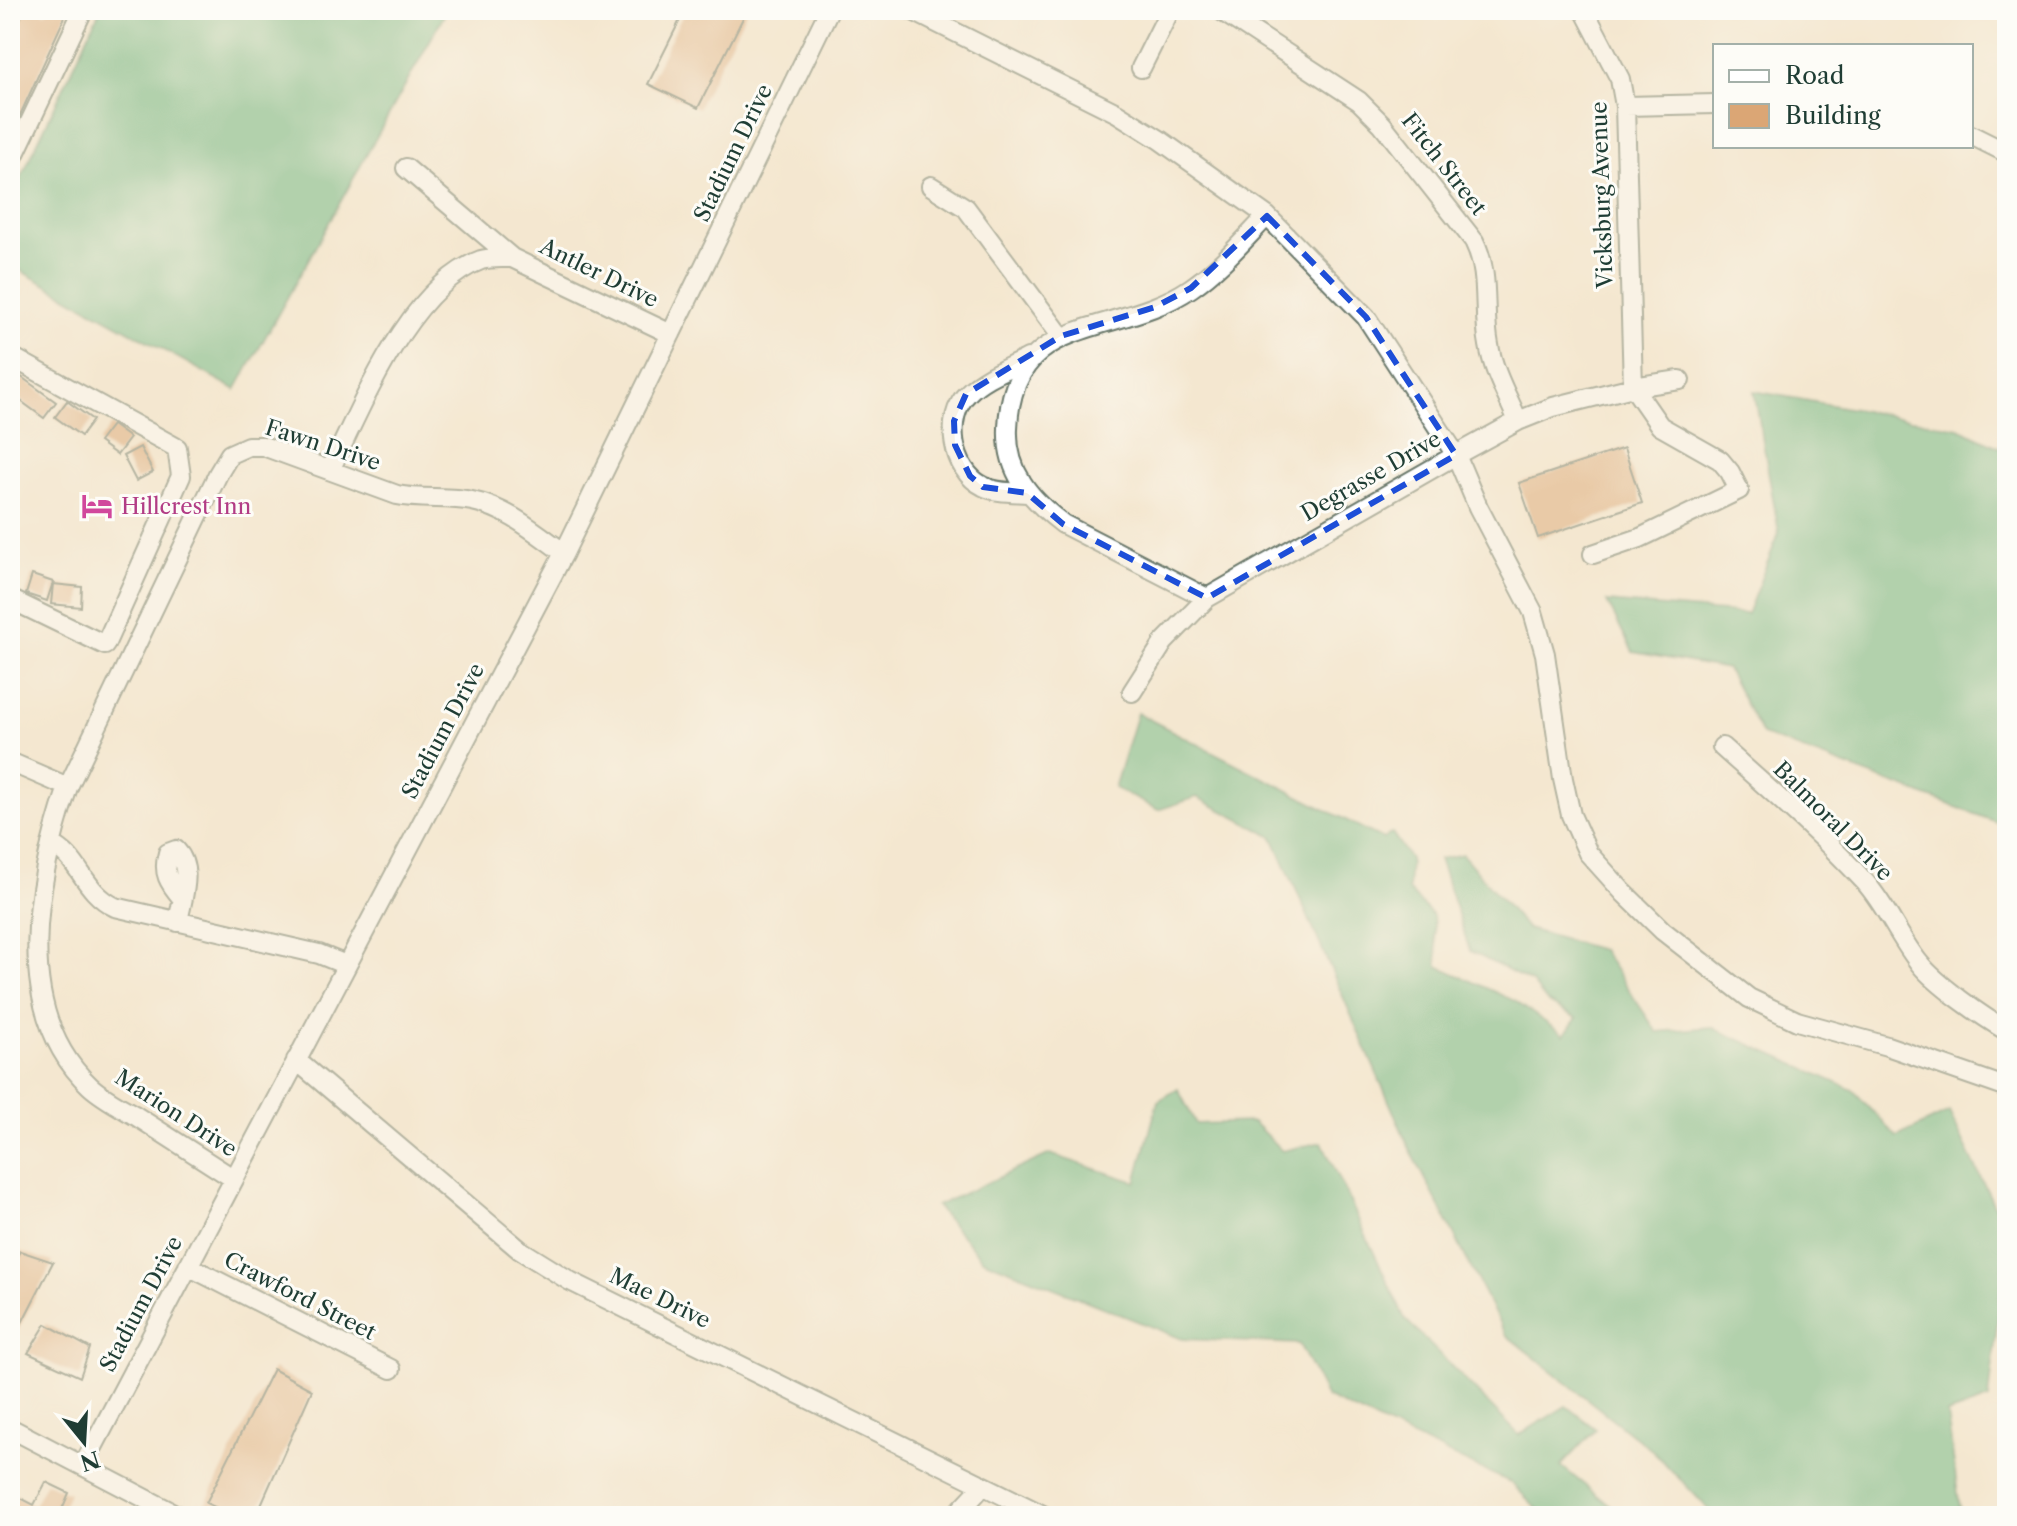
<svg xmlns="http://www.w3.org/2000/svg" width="2017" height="1526" font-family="'Libre Caslon Text',serif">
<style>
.forest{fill:#62b581;stroke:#40795a;stroke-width:2}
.building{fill:#dba675}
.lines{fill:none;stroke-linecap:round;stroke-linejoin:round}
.minor-casing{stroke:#6a786b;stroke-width:22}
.minor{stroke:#fff;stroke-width:18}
.marked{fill:none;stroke:#1d4ed8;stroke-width:6;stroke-dasharray:16 10;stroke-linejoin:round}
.labels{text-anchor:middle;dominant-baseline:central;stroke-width:6;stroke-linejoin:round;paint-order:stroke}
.street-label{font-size:22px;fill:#1f3d34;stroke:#fdfcf7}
.hotel-label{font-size:22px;fill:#b23c85;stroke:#fdfcf7;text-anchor:start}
</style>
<rect width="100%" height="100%" fill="#fdfcf7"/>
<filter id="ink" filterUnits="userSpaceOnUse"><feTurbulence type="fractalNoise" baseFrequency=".0125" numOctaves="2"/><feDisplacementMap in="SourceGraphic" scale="16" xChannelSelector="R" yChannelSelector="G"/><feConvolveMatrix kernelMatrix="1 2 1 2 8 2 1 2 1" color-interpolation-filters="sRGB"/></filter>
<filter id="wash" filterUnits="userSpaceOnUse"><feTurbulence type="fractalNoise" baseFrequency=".006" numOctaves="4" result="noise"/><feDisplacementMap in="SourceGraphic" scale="32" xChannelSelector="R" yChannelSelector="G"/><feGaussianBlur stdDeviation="1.8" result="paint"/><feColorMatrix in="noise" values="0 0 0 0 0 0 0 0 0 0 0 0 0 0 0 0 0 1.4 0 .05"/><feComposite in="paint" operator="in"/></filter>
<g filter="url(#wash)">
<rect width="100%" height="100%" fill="#f4e7d0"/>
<path class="forest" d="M100 10H447L236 390 10 265V201Z
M1754 391 1959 428 2007 451V826L1762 735 1727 669 1633 652 1607 602 1747 614 1779 533Z
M1137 713 1383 839 1392 833 1410 859 1408 890 1433 916 1438 966 1515 1001 1564 1035 1577 1018 1548 1003 1532 983 1470 951 1439 859 1462 854 1527 929 1602 950 1657 1032 1711 1027 1853 1090 1897 1137 1949 1112 2007 1232 1989 1399 1947 1414 1960 1508 1931 1516H1715L1653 1451 1505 1334 1409 1147 1273 837 1197 797 1158 810 1114 788Z
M1178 1089 1196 1124 1253 1122 1282 1151 1322 1142 1405 1319 1519 1435 1566 1406 1596 1429 1561 1466 1623 1516H1545L1510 1482 1327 1398 1299 1344 1182 1339 982 1259 936 1206 1050 1154 1136 1182 1158 1101Z"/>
<g id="blocks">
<path class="building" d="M24 10H39L46 13 48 10H68L10 137V42Z
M685 10H747L698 108 648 84Z
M20 376 56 402 44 418 10 393Z
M67 401 93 420 81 436 55 417Z
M112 425 130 438 117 455 99 442Z
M140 447 153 472 136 481 123 456Z
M1624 448 1642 503 1538 538 1519 483Z
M32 575 53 582 47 601 26 594Z
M53 584 82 587 81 607 51 604Z
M20 1251 53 1262 10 1346V1269Z
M46 1324 90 1348 80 1377 28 1353Z
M273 1369 312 1390 256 1516H234L206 1503Z
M46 1482 69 1493 59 1516H10L11 1493 34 1505Z"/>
</g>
</g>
<g filter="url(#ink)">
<use href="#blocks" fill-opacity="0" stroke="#6a786b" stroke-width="2"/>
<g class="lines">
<defs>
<path id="minor" d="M911 10 1117 113 1160 140 1267 216 1366 317 1456 455 1478 507 1533 612 1545 654 1563 779 1571 815 1588 853 1624 893 1663 931 1749 998 1797 1021 1887 1046 2002 1086 2007 1090
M1220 10 1359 101 1382 124 1474 241C1491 275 1482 310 1489 345 1493 371 1508 397 1518 421
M1584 10 1620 79 1625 106 1633 387 1660 426 1720 460 1730 472 1739 490 1640 538 1593 554
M1141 68 1170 10
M1625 106 1715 104
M1971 135 2007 153
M10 164 83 10
M406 168 512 258
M931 186 966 208 1061 336
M10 356 177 448 181 476 105 645 10 599
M330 470C363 404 408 288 481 260 490 257 502 258 512 258L671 334
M1027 493C1013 492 996 493 983 486 952 471 943 417 968 393 983 377 1009 368 1028 358
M1207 598 1063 524C1030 499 1006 472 1008 428 1011 311 1119 338 1191 288 1220 268 1243 241 1267 216
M1132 692 1164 642 1207 598 1456 455 1518 421 1553 407 1633 387 1680 380
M1722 747C1771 791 1821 834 1865 882 1887 907 1899 938 1920 964 1937 985 1983 1017 2007 1031
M10 762 68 787C37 878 10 1011 90 1086 103 1098 121 1107 136 1116 169 1137 201 1158 234 1179
M68 787 218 474 230 454 248 446H263L397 495C422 500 448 496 472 501 507 508 535 532 564 553
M51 844C80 857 82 891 115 907L319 954 346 965
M178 922C182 898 194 869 176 850L168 853C162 873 169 883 182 898
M296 1060 520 1250 570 1281 1045 1516
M188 1266 391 1369
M10 1428 179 1516
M83 1466 564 553 829 10
M955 1516 983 1486"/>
</defs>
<use href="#minor" class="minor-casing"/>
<use href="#minor" class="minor"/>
</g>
</g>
<path d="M0 0H2017V1526H0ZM1267 216 1366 317 1456 455 1207 598 1063 524 1027 493 983 487 970 476 955 445 954 421 966 394 1061 336 1155 307 1191 288Z" fill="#f4e7d0" fill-opacity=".55" fill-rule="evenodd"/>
<path class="marked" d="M1267 216 1366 317 1456 455 1207 598 1063 524 1027 493 983 487 970 476 955 445 954 421 966 394 1061 336 1155 307 1191 288Z"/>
<defs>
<symbol id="hotel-bare" viewBox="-9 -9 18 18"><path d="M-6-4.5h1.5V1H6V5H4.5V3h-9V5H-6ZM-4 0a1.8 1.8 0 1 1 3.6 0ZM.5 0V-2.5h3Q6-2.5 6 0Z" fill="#d1479c" stroke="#fdfcf7" stroke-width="2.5" paint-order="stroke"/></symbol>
</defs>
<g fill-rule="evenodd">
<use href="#hotel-bare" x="75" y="484" width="44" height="44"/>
</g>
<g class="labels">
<g class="street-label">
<text transform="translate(733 153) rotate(-64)">Stadium Drive</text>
<text transform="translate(1444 164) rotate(52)">Fitch Street</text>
<text transform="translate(1602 195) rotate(-92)">Vicksburg Avenue</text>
<text transform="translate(599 273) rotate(26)">Antler Drive</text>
<text transform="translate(323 445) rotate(18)">Fawn Drive</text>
<text transform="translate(1371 476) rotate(-30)">Degrasse Drive</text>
<text transform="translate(443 731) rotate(-62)">Stadium Drive</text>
<text transform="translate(1833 821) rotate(45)">Balmoral Drive</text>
<text transform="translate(176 1113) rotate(33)">Marion Drive</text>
<text transform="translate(300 1296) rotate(27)">Crawford Street</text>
<text transform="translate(660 1298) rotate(26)">Mae Drive</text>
<text transform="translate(141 1304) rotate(-62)">Stadium Drive</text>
</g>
<g class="hotel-label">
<text x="121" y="506">Hillcrest Inn</text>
</g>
</g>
<rect width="2017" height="1526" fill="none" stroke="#fdfcf7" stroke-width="40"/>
<rect x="1713" y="44" width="260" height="104" fill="#fdfcf7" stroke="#a4b0a9" stroke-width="2"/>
<rect x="1729" y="70" width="40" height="12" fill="#ffffff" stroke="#a4b0a9" stroke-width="2"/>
<text x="1785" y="84" font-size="24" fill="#1f3d34">Road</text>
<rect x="1729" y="104" width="40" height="24" fill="#dba675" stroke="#a4b0a9" stroke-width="2"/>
<text x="1785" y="124" font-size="24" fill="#1f3d34">Building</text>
<g transform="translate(84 1442) rotate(162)" stroke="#fdfcf7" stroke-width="6" paint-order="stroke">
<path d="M0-6L14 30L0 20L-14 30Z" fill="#1f3d34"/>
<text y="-12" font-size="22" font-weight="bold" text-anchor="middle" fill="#1f3d34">N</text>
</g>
</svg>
